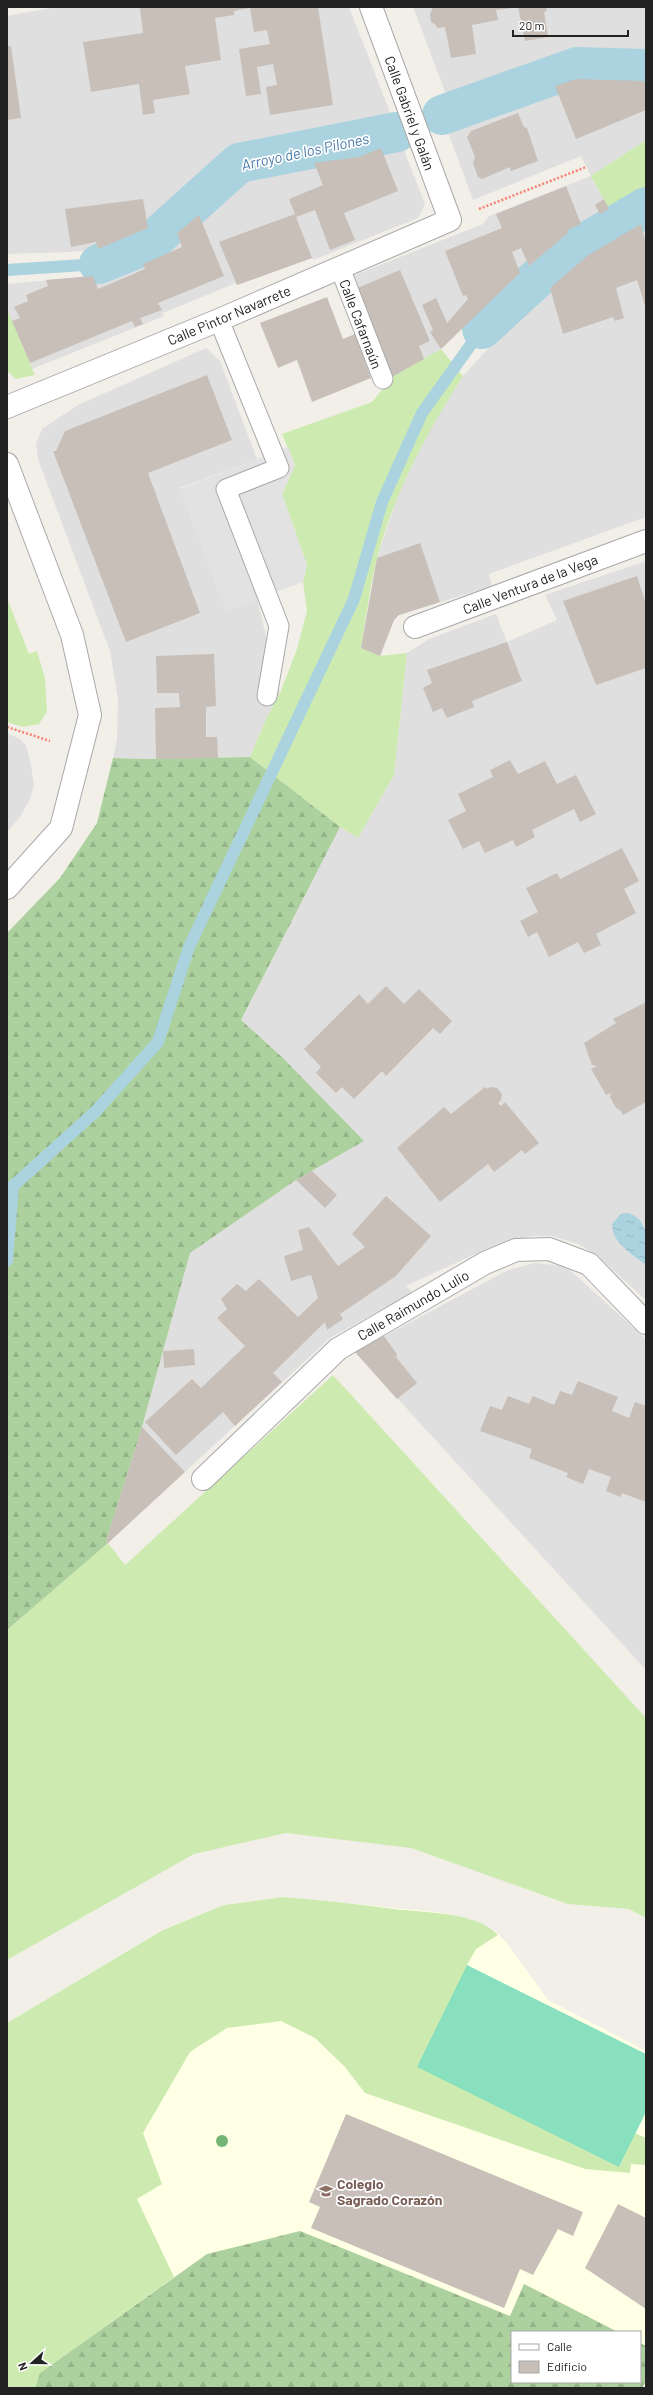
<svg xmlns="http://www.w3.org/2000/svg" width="653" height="2395" font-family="Barlow,sans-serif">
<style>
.residential{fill:#e0dfdf}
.education{fill:#ffffe5;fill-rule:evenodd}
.grass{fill:#cdebb0}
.forest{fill:url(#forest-firs)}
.pitch{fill:#88e0be}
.parking{fill:#e2e2e2}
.water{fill:url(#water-ripples)}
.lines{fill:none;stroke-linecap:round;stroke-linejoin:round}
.stream{stroke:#aad3df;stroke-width:12}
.canal{stroke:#aad3df;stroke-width:40}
.building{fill:#c7bfb8}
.service-casing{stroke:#a9a9a9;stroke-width:21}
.minor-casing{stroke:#a9a9a9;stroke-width:24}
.path{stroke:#fa8072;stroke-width:2.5;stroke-dasharray:2 2;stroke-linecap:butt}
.service{stroke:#fff;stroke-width:19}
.minor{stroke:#fff;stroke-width:22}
.tree{fill:#74b475}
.labels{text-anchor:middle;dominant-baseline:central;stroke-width:3.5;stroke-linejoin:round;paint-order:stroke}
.street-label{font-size:14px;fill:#222;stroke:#fff}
.education-label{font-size:14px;font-weight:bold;fill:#785e54;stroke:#fff;text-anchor:start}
.water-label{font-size:15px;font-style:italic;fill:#4a7aab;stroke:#fff}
</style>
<defs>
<pattern id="forest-firs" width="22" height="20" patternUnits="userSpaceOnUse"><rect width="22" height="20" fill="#add19e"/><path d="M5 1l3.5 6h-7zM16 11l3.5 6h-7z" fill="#95b388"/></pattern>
<pattern id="water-ripples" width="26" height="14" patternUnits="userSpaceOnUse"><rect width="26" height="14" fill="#aad3df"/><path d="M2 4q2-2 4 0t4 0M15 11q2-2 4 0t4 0" fill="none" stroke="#92b5bf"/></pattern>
</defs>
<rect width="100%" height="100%" fill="#f2efe9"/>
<path class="residential" d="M56 7H349L393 120 237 143 148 228 98 249 72 252 7 254V16Z
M413 7H646V54L578 58 447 97Z
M576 79 646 81V140L591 176 609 209 567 230 568 233 520 273 441 349 392 377 350 277 483 224 489 216 591 176 581 156 473 200 445 124Z
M400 140 425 204 418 218 313 260 312 258 237 285 235 283 231 285 163 313 164 316 32 369 7 309V284L93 276 142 261 213 204 212 201 248 169 365 151Z
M646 221V517L489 574 492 586 399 615 394 620 380 656 361 648 377 558 398 495 426 434 463 376 503 332 587 256Z
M206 348 220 361 257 459 180 488 226 610 257 599 280 693 267 717 250 757 146 759 113 758 117 739 118 699 110 651 38 459 36 444 42 429 78 405Z
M646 561V1300L595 1254 578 1244 553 1236H531L473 1255 406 1286 413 1292 330 1338 108 1543 106 1542 142 1427 190 1253 296 1180 363 1141 283 1058 241 1020 340 827 358 838 394 775 407 653 429 639 496 614 507 642 557 620 545 595Z
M7 733 20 739 26 745 31 765 34 785 30 799 20 817 7 832Z
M535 1263 562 1266 572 1272 646 1339V1670L355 1352 508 1270Z"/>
<path class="education" d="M284 1897 444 1913 474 1921 495 1931 507 1943 548 2000 646 2051V2388H7V2023L163 1930 224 1905ZM512 2332H640V2382H512Z"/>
<path class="grass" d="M646 140V189L609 209 591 176Z
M7 309 35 375 16 379 7 371Z
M441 349 463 376C425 436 396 489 377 558 370 587 366 618 361 648L380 656 407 653 394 775 358 838 340 827 250 757 267 717 280 693 297 649 307 611 303 582 307 565 282 494 295 465 282 434 372 402 392 377Z
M7 598 29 654 37 651 45 678 47 712 39 724 22 727 7 722Z
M333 1375 646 1718V1918L629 1909 568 1904 411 1848 286 1833 194 1854 7 1960V1630L108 1543 125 1565Z
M284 1897C321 1900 357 1904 394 1909 424 1913 476 1911 498 1935L476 1949 467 1965 620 2166 635 2133 646 2138V2165L631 2164 630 2173 585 2169 365 2093 345 2067 315 2038 281 2021 227 2028 190 2052 143 2133 162 2184 137 2199 174 2277 40 2373 35 2388H7V2023L163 1930 224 1905Z"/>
<path class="forest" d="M250 757 340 827 241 1020 283 1058 364 1141 296 1180 190 1253 142 1427 106 1542 108 1543 7 1630V933L60 878 97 823 113 758 146 759Z
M300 2231 510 2316 524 2284 618 2332H512V2382H640V2343L646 2346V2381L642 2388H35L40 2373 207 2254Z"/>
<path class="pitch" d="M467 1965 646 2054V2112L619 2167 417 2067Z"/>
<path class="parking" d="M288 447 295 466 282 494 307 565 303 582 226 610 180 489Z"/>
<path class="water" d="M628 1213C651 1220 646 1245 646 1265 632 1254 612 1243 612 1224L621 1214Z"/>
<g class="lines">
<path class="stream" d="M7 270 99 264
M7 1261 13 1186 95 1112 158 1042 189 947 354 599 382 502 422 413 482 329"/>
<path class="canal" d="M442 115 577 67 646 69
M99 264 149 244 239 163 397 132
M482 329 559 258 646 207"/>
</g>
<path class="building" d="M147 7 250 8 234 11V15L215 18 221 60 185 66 190 94 153 100 155 113 143 115 139 84 91 92 83 42 143 33 140 8Z
M318 7 333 105 270 115 266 87 277 85 273 64 257 67 261 94 246 96 239 49 270 44 267 30 254 32 250 8Z
M433 7H510L511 8 496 10 498 20 472 25 476 54 451 58 445 27 437 28 436 25 431 22 430 14Z
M518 7H546L547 11 544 12 548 37 525 41Z
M7 46H11L21 118 7 120Z
M576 79 644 81 646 86V110L576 139 555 86Z
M518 113 524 127 527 128 538 161 511 171 510 167 482 179 478 177 473 163 475 157 467 137 471 131Z
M381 148 398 191 344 213 355 240 330 250 315 210 296 217 312 258 237 285 219 242 295 214 289 199 323 185 314 163 359 157Z
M566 186 581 224 567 230 568 233 529 266 521 248 512 252 520 273 441 349 430 332 433 330 422 305 436 298 447 323 468 299 466 295 463 296 445 251 502 228 496 214Z
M143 199 148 228 98 249 96 242 71 247 65 209Z
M604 199 609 209 600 214 595 205Z
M199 215 224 276 158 303 162 310 140 318 143 324 135 327 132 321 30 363 12 321 20 318 14 307 28 301 26 295 48 286 46 280 93 276 98 289 145 269 143 264 182 247 177 233Z
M641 224 646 244V309L637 280 616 288 624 318 615 321 613 317 563 334 550 288 587 256Z
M400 270 430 341 419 346 424 359 392 377 355 289Z
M327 297 343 339 355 334 371 378 312 402 297 360 278 368 260 323Z
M207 375 232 440 148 473 200 613 126 642 53 451H56L65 431Z
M420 543 440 602 399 615 394 620 380 656 361 648 377 558Z
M637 576 646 604V668L596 685 563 601Z
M507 642 522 681 472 701 474 707 447 718 442 708 433 712 423 688 432 683 427 670Z
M214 654 216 706 206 707V737H217L218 758 156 759 155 708 180 707 179 693H157L156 656Z
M510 760 518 774 545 761 557 784 576 775 596 814 580 822 574 809 532 830 535 837 516 847 513 840 485 853 479 841 463 849 448 820 466 811 458 794 493 777 490 770Z
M622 848 639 881 624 889 636 913 596 934 601 945 584 953 578 942 549 957 537 932 528 937 520 921 538 912 526 888 557 873 560 879Z
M386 986 404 1004 419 989 452 1021 440 1034 433 1028 386 1076 382 1071 354 1099 342 1087 336 1093 316 1073 321 1067 304 1049 359 994 368 1004Z
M646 1002V1102L623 1115 620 1110 616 1108 610 1097 611 1093 606 1095 591 1069 597 1066 592 1065 584 1043 616 1023 613 1019Z
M485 1087 488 1089 490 1087 497 1088 502 1094 501 1100 498 1103 501 1106 505 1102 539 1143 525 1154 522 1150 494 1172 488 1164 440 1202 397 1148 444 1107 451 1114Z
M312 1171 337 1195 325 1208 296 1180Z
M386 1196 431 1236 396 1276 340 1314 343 1319 327 1330 325 1322 273 1373 282 1382 235 1426 223 1412 176 1455 145 1422 192 1379 201 1388 245 1346 217 1318 227 1309 221 1299 237 1284 246 1291 259 1279 298 1317 318 1298 311 1275 291 1281 284 1256 303 1250 298 1230 309 1227 338 1266 365 1247 352 1234Z
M384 1336 397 1354 396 1357 417 1383 397 1399 355 1352Z
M194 1349 195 1365 164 1368 163 1351Z
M578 1381 618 1397 612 1411 629 1418 635 1402 646 1406V1502L622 1493 620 1497 606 1491 611 1477 589 1469 583 1484 566 1477 568 1473 529 1458 532 1449 480 1431 490 1406 502 1410 508 1396 529 1404 533 1396 554 1405 560 1391 572 1395Z
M142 1427 185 1472 108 1543 106 1542Z
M346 2114 583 2212 573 2236 558 2229 533 2275 520 2269 504 2308 311 2228 320 2207 309 2202Z
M618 2204 646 2218V2309L585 2268Z"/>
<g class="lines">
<defs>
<path id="service" d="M340 268 383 379
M219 320 279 468 226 489 279 626 267 696"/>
<path id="minor" d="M7 407 219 320 450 220 371 7
M7 464 72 635 90 715 61 828 7 888
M415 627 646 541
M203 1479 338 1349 485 1263 516 1250 549 1249 589 1264 646 1323"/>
</defs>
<use href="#service" class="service-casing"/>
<use href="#minor" class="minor-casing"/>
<path class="path" d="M479 209 586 167
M7 727 50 741"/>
<use href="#service" class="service"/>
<use href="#minor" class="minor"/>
</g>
<circle class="tree" cx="222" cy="2141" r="6"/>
<defs>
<symbol id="school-bare" viewBox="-9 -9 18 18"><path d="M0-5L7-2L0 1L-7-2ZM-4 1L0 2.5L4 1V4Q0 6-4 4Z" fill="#8d6e63" stroke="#fff" stroke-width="2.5" paint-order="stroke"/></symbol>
</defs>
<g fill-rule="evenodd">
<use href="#school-bare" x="316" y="2181" width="20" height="20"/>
</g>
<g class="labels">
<g class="street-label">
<text transform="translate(410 113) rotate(70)">Calle Gabriel y Galán</text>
<text transform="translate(229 315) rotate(-23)">Calle Pintor Navarrete</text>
<text transform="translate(361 324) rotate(69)">Calle Cafarnaún</text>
<text transform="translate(530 584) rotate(-21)">Calle Ventura de la Vega</text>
<text transform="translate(413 1305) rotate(-30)">Calle Raimundo Lulio</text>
</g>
<g class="education-label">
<text x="337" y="2183">Colegio<tspan x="337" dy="16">Sagrado Corazón</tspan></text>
</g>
<g class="water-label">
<text transform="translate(305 151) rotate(-12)">Arroyo de los Pilones</text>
</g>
</g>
<rect width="653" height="2395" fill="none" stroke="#222222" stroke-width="16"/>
<rect x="511" y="2331" width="130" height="52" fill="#ffffff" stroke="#a7a7a7"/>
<rect x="519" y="2344" width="20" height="6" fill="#ffffff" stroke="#a7a7a7"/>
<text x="547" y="2351" font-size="12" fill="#222222">Calle</text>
<rect x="519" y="2361" width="20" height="12" fill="#c7bfb8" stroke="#a7a7a7"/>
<text x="547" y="2371" font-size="12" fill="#222222">Edificio</text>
<g transform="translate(32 2363) rotate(249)" stroke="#ffffff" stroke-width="3" paint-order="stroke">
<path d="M0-3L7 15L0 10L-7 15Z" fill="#222222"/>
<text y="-6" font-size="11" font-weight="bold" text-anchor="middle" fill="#222222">N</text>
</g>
<path d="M513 30v6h115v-6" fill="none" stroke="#222222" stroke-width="2"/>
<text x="519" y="30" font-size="12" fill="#222222" stroke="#ffffff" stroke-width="3" paint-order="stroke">20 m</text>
</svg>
